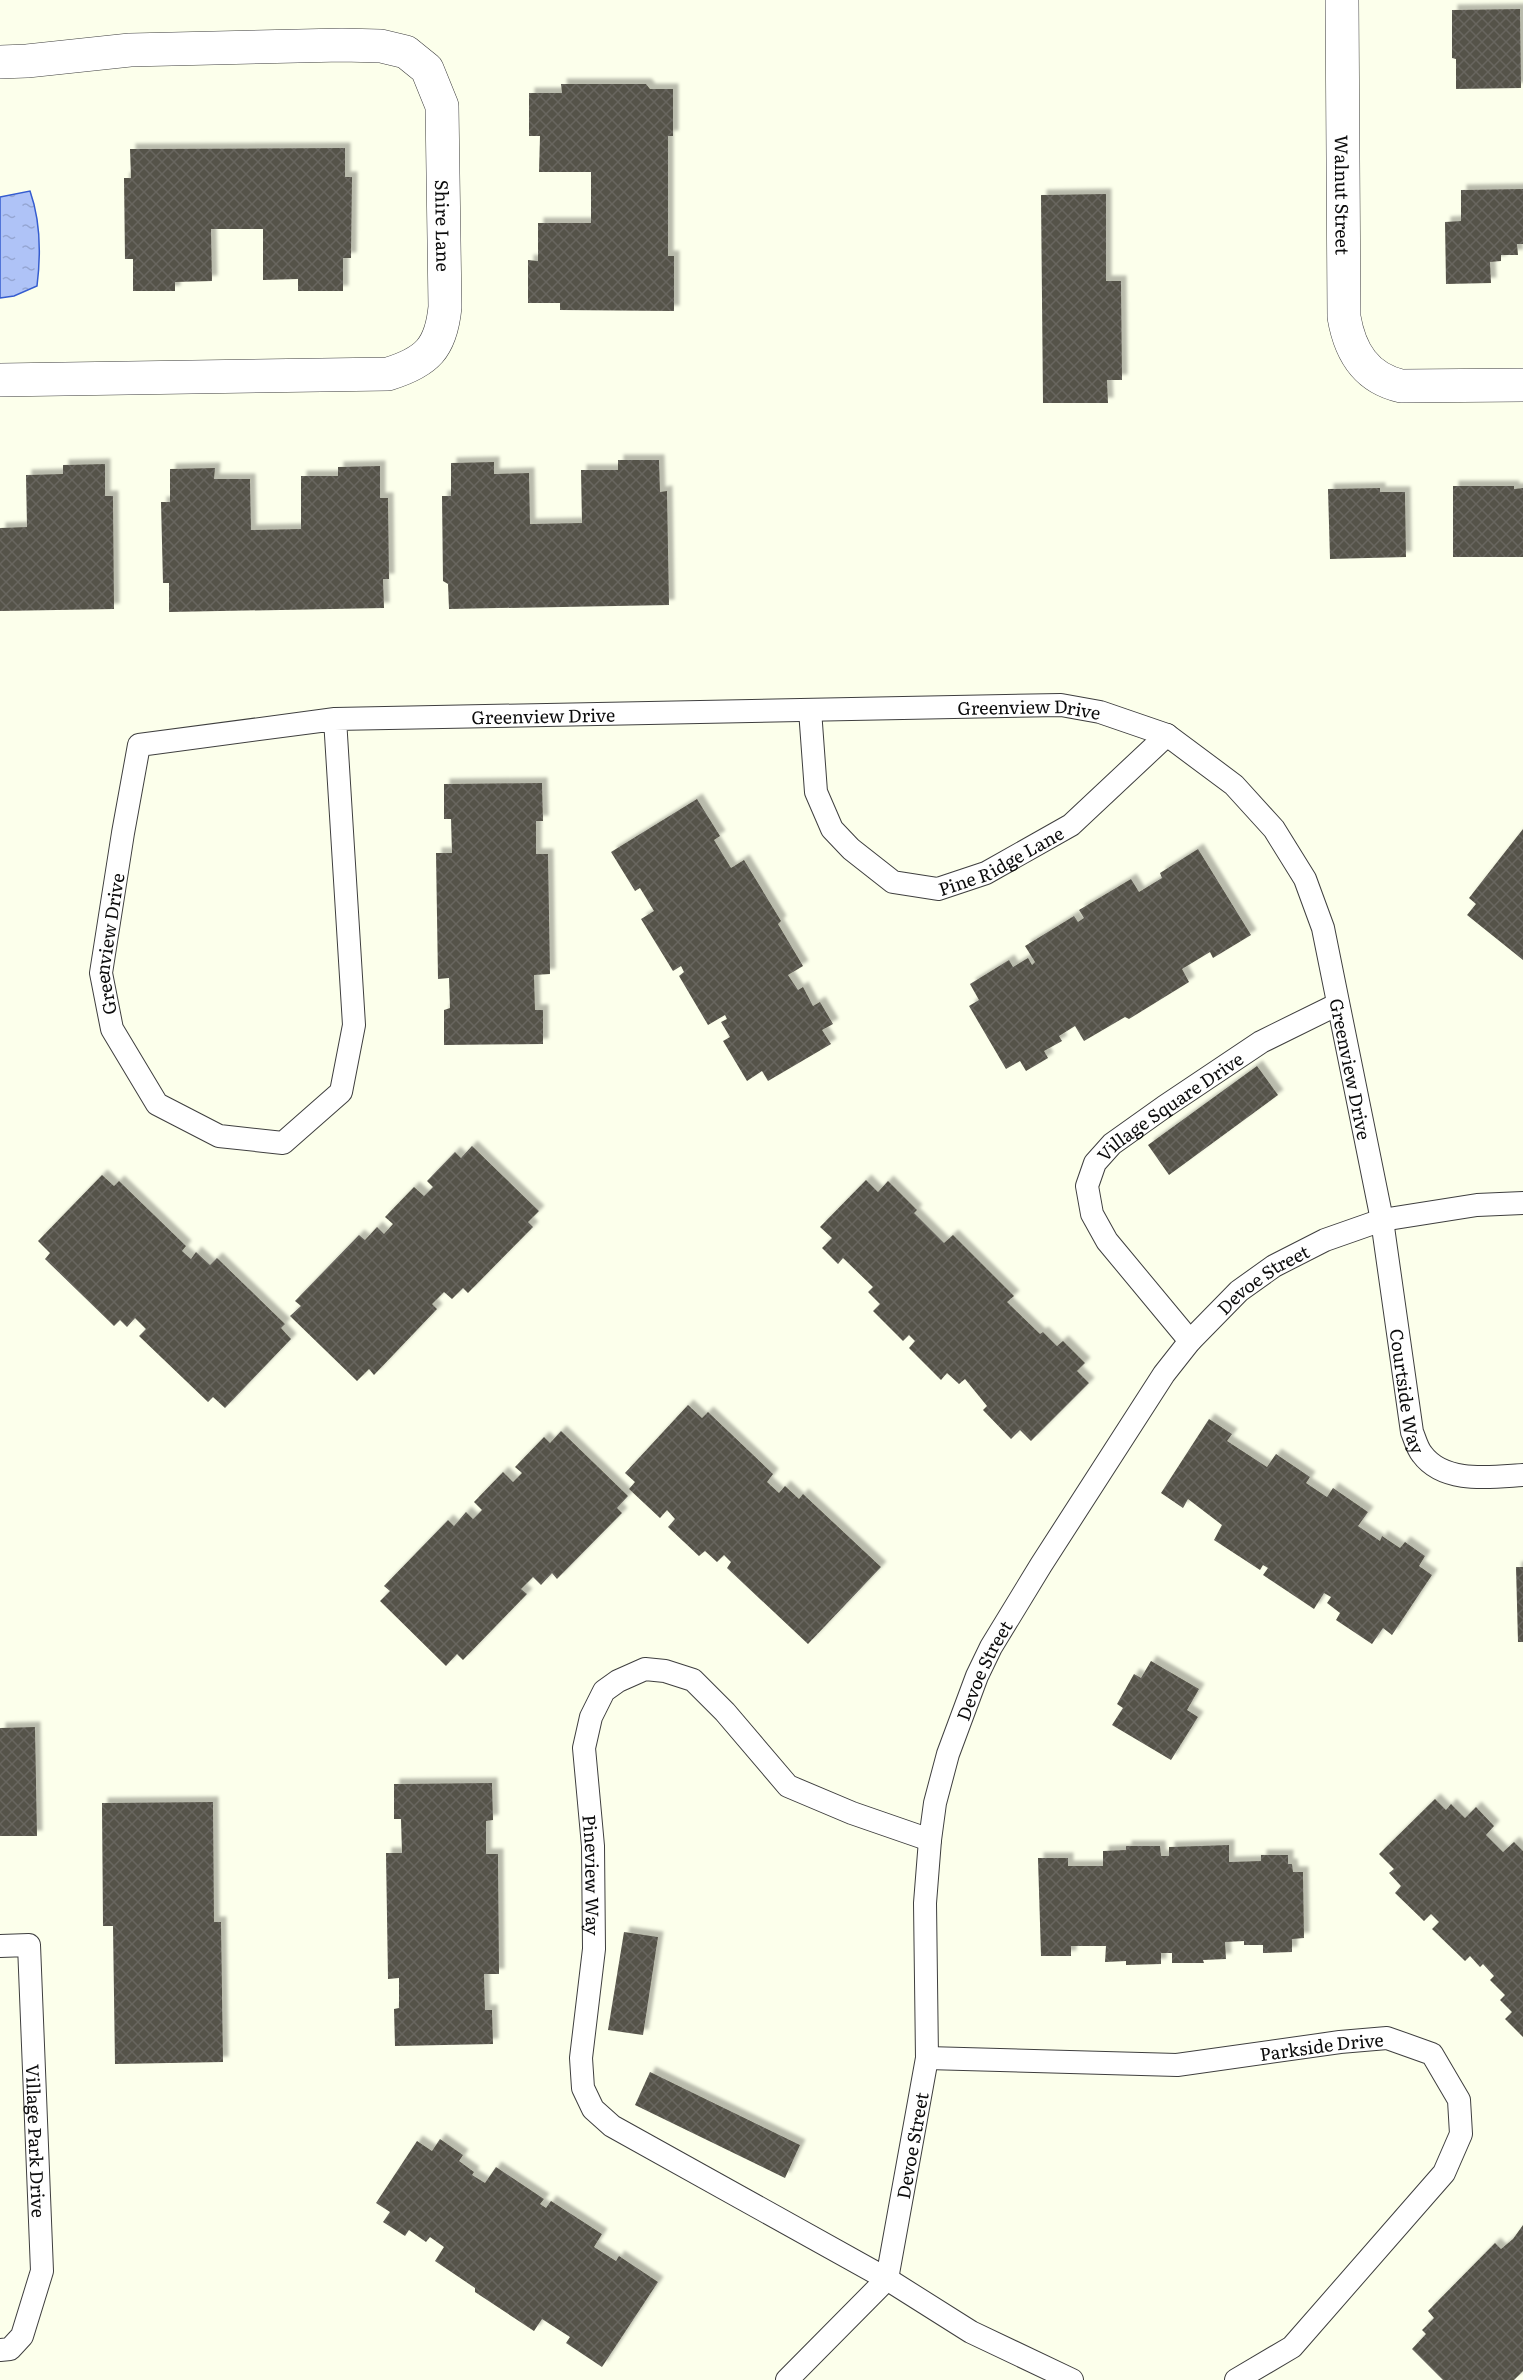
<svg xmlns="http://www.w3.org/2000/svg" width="1523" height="2380" font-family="Literata,serif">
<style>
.water{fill:url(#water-ripples);stroke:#355ccf;stroke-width:1.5}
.building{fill:url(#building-cross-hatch);filter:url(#shadow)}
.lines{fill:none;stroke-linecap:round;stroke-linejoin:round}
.service-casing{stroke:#3f3f3f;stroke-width:24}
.minor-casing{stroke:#3f3f3f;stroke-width:34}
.service{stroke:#fff;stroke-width:22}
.minor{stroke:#fff;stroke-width:33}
.labels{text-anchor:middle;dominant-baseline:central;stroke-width:6;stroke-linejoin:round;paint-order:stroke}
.street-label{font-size:18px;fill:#0c0c0c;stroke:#fff}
</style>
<defs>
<pattern id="water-ripples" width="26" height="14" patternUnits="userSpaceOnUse" patternTransform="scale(1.5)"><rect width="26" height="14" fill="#afc3f7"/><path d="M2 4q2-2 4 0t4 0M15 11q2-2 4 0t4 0" fill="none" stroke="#95a6d3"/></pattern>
<pattern id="building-cross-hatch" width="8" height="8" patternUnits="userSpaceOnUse" patternTransform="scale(1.5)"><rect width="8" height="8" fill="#555248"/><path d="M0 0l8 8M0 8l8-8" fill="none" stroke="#68665e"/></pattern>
<filter id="shadow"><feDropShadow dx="5.5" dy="-5.5" stdDeviation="1.5" flood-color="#0004"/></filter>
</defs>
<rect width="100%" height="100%" fill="#fcffeb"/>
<path class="water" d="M30 191C41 222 41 254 37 286L14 296 0 298V197Z"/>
<path class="building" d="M1520 9 1521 88 1456 89V59L1452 58V10Z
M561 84H646L650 89H673V136H668V256H674V311L560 310V303H528V260L538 261V223H591V172H539L540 136H529V93H562Z
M345 148V177H352L351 258H343V291H298V279L263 280V229H211L212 281 175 282V291H133V259H125L124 178H131L130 149Z
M1523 189V244H1517L1518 255H1501V261L1490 262 1491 283 1446 284 1445 222 1461 221V190Z
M1106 194V281H1121L1122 380H1107L1108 403H1043L1041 195Z
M618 460H659L660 492 667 491 669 605 449 609 448 584 443 581 442 496H451V463L494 462V474L529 473 530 524 582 523 581 470H618Z
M105 464V496H113L114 609 0 611V528L27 527 26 475 63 474V465Z
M380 466V498H388L389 579H383L384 608 169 612V583H163L161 502H170V469L215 468 214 479H250L251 530 301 529V476H338V467Z
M1453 486H1514V489L1523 488V557H1453Z
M1380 488V492H1405L1406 557 1330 559 1328 489Z
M542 783 543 821H536V854H548L550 974 534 975 535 1010H543V1044L444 1045V1010L450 1008 449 978 438 979 436 853H452L451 819H444V784Z
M697 799 720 836 714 840 731 868 744 860 781 921 778 924 803 966 788 975 798 990 803 987 813 1006 820 1002 833 1024 822 1030 831 1044 768 1081 762 1071 747 1081 723 1041 730 1037 721 1022 727 1019 725 1015 708 1025 679 976 684 972 681 966 673 971 641 919 654 911 640 888 635 891 611 852Z
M1523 829V960L1467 915 1476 904 1469 898Z
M1198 849 1251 935 1213 958 1210 952 1182 969 1189 982 1129 1019 1125 1017 1084 1041 1075 1026 1059 1036 1062 1041 1044 1051 1048 1058 1026 1071 1020 1061 1006 1069 969 1006 979 1000 970 984 1009 960 1013 967 1028 958 1032 965 1035 962 1025 946 1074 916 1078 922 1084 918 1079 910 1131 879 1139 892 1162 878 1160 873Z
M1257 1066 1278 1095 1169 1175 1148 1145Z
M472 1146 539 1211 528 1222 533 1227 468 1293 463 1288 452 1299 444 1292 432 1304 437 1309 374 1375 369 1369 357 1381 290 1316 301 1306 295 1301 359 1235 365 1240 377 1227 384 1234 393 1224 385 1217 414 1187 424 1196 433 1187 427 1181 455 1152 461 1158Z
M102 1175 114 1186 119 1181 186 1246 182 1251 191 1259 196 1252 210 1265 217 1258 285 1324 281 1328 291 1339 225 1408 213 1397 208 1402 139 1336 146 1329 135 1318 127 1327 120 1320 114 1326 45 1259 50 1253 38 1241Z
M866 1180 878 1192 888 1181 917 1210 914 1213 944 1243 953 1235 1014 1296 1007 1302 1040 1334 1043 1332 1057 1346 1063 1341 1085 1363 1077 1371 1089 1383 1031 1441 1020 1430 1011 1439 983 1410 987 1406 965 1379 959 1384 947 1373 941 1380 909 1348 915 1341 909 1335 903 1341 873 1311 880 1304 868 1292 873 1287 843 1258 838 1264 822 1248 832 1238 820 1227Z
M688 1405 702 1418 708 1412 773 1474 767 1482 779 1493 785 1486 799 1499 803 1494 881 1567 808 1644 727 1568 731 1562 724 1555 717 1562 705 1551 699 1556 668 1527 675 1519 667 1510 660 1518 629 1489 635 1482 625 1473Z
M1209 1419 1232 1434 1227 1441 1267 1467 1276 1454 1310 1477 1306 1483 1327 1497 1333 1488 1368 1512 1358 1526 1380 1541 1382 1536 1400 1548 1405 1542 1425 1556 1419 1566 1432 1575 1392 1635 1383 1628 1372 1644 1336 1620 1340 1613 1327 1603 1331 1597 1324 1593 1314 1609 1263 1575 1268 1568 1263 1565 1260 1570 1214 1540 1222 1525 1188 1499 1183 1508 1161 1493Z
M561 1431 628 1496 617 1508 622 1513 557 1579 552 1573 541 1585 533 1577 521 1589 527 1594 463 1660 457 1654 446 1666 380 1601 390 1591 384 1586 448 1520 454 1526 466 1512 473 1519 482 1510 474 1502 503 1472 513 1482 522 1473 515 1467 544 1437 550 1443Z
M1516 1567H1523V1642H1518Z
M1151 1661 1199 1689 1187 1710 1198 1717 1171 1760 1112 1725 1123 1708 1117 1704 1134 1674 1141 1678Z
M35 1727 37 1836H0V1728Z
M492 1783 493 1820 486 1821V1854H498L499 1974H484L485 2010H492L493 2044 395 2046 394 2009 399 2008V1978L388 1979 386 1853H402L401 1819H394V1784Z
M1435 1799 1446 1810 1451 1804 1465 1818 1476 1807 1494 1826 1486 1835 1503 1852 1514 1842 1523 1851V2037L1505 2019 1512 2012 1500 2000 1505 1995 1490 1980 1494 1976 1483 1964 1480 1967 1470 1956 1465 1961 1432 1929 1439 1922 1431 1914 1424 1921 1395 1893 1401 1886 1389 1873 1394 1869 1379 1854Z
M213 1802 214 1922H221L223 2062 115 2064 113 1926H103L102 1803Z
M1229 1845V1862L1261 1861V1855H1288V1864H1292L1293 1872H1303L1304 1938 1292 1939V1952L1263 1953V1945H1244V1941L1225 1942 1226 1959 1203 1960 1204 1963H1172V1953H1161V1964L1126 1965V1961L1105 1962 1106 1946H1071V1956H1041L1038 1858H1068V1866H1103V1851L1126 1850V1846H1160L1161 1856H1169V1847Z
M624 1932 658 1937 643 2035 608 2030Z
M650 2072 800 2145 785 2178 635 2105Z
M440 2139 463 2155 459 2161 474 2172 472 2175 485 2183 496 2167 544 2199 540 2204 546 2208 551 2201 602 2234 594 2247 616 2261 619 2256 658 2282 602 2367 566 2343 570 2337 542 2319 534 2331 475 2292V2288L435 2261 444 2247 430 2237 426 2242 409 2230 405 2236 383 2222 390 2212 376 2203 417 2141 432 2151Z
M1523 2225V2371L1514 2380H1443L1412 2349 1426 2334 1422 2330 1434 2318 1428 2311 1495 2243 1501 2249 1513 2239Z"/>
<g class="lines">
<defs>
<g id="service">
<path id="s1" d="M810 710 816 792 832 829 851 849 893 882 938 889 986 873 1071 825 1167 735"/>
<path id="s2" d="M335 719 354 1025 341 1092 283 1143 219 1136 157 1104 112 1029 101 973 123 833 139 745 335 719 1061 705 1100 712 1167 735 1234 785 1274 829 1305 879 1323 928 1382 1220 1412 1432C1415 1439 1417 1448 1422 1454 1444 1484 1490 1477 1523 1475"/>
<path id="s3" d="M1190 1341 1107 1241 1092 1214 1087 1186 1095 1163 1112 1144 1164 1107 1261 1042 1338 1004"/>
<path id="s4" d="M930 1840 852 1813 788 1786 725 1712 693 1680 665 1671 645 1669 618 1681 604 1691 591 1717 584 1748 593 1846 594 1949 581 2058 583 2088 593 2109 612 2126 887 2279 971 2332 1072 2380"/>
<path id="s5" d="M0 1946 29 1945 42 2271 22 2336 10 2349 0 2350"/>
<path id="s6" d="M927 2058 1177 2065 1340 2042 1387 2038 1432 2054 1459 2100 1461 2134 1444 2173 1292 2347 1236 2380"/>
<path id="s7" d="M787 2380 887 2279 927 2058 925 1903 930 1840 935 1803 948 1754 977 1676 991 1647 1041 1565 1164 1374 1190 1341 1239 1291 1274 1266 1325 1240 1382 1220 1477 1205 1523 1203"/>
</g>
<g id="minor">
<path id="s8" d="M1342 0 1344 317C1350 352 1366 378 1401 386L1523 385"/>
<path id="s9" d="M0 62 27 61 130 50 342 45 381 46 406 52 427 69 442 106 445 307C441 348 427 362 388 374L0 380"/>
</g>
</defs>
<use href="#service" class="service-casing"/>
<use href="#minor" class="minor-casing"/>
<use href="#service" class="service"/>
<use href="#minor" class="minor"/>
</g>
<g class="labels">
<g class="street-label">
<text stroke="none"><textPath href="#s8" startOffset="195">Walnut Street</textPath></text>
<text stroke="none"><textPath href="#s9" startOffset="594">Shire Lane</textPath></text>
<text stroke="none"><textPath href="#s2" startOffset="1854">Greenview Drive</textPath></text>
<text stroke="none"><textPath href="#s2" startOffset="1368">Greenview Drive</textPath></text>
<text stroke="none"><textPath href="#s1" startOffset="318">Pine Ridge Lane</textPath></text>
<text stroke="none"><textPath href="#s2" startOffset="760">Greenview Drive</textPath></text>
<text stroke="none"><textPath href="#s2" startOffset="2394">Greenview Drive</textPath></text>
<text stroke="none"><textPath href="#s3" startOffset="308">Village Square Drive</textPath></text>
<text stroke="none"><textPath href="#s7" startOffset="1250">Devoe Street</textPath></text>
<text stroke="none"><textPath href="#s2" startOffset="2721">Courtside Way</textPath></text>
<text stroke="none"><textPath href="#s7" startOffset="764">Devoe Street</textPath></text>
<text stroke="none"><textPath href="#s4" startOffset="579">Pineview Way</textPath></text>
<text stroke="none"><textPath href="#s6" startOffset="396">Parkside Drive</textPath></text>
<text stroke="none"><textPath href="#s5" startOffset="225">Village Park Drive</textPath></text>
<text stroke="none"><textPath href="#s7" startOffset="278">Devoe Street</textPath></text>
</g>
</g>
</svg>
